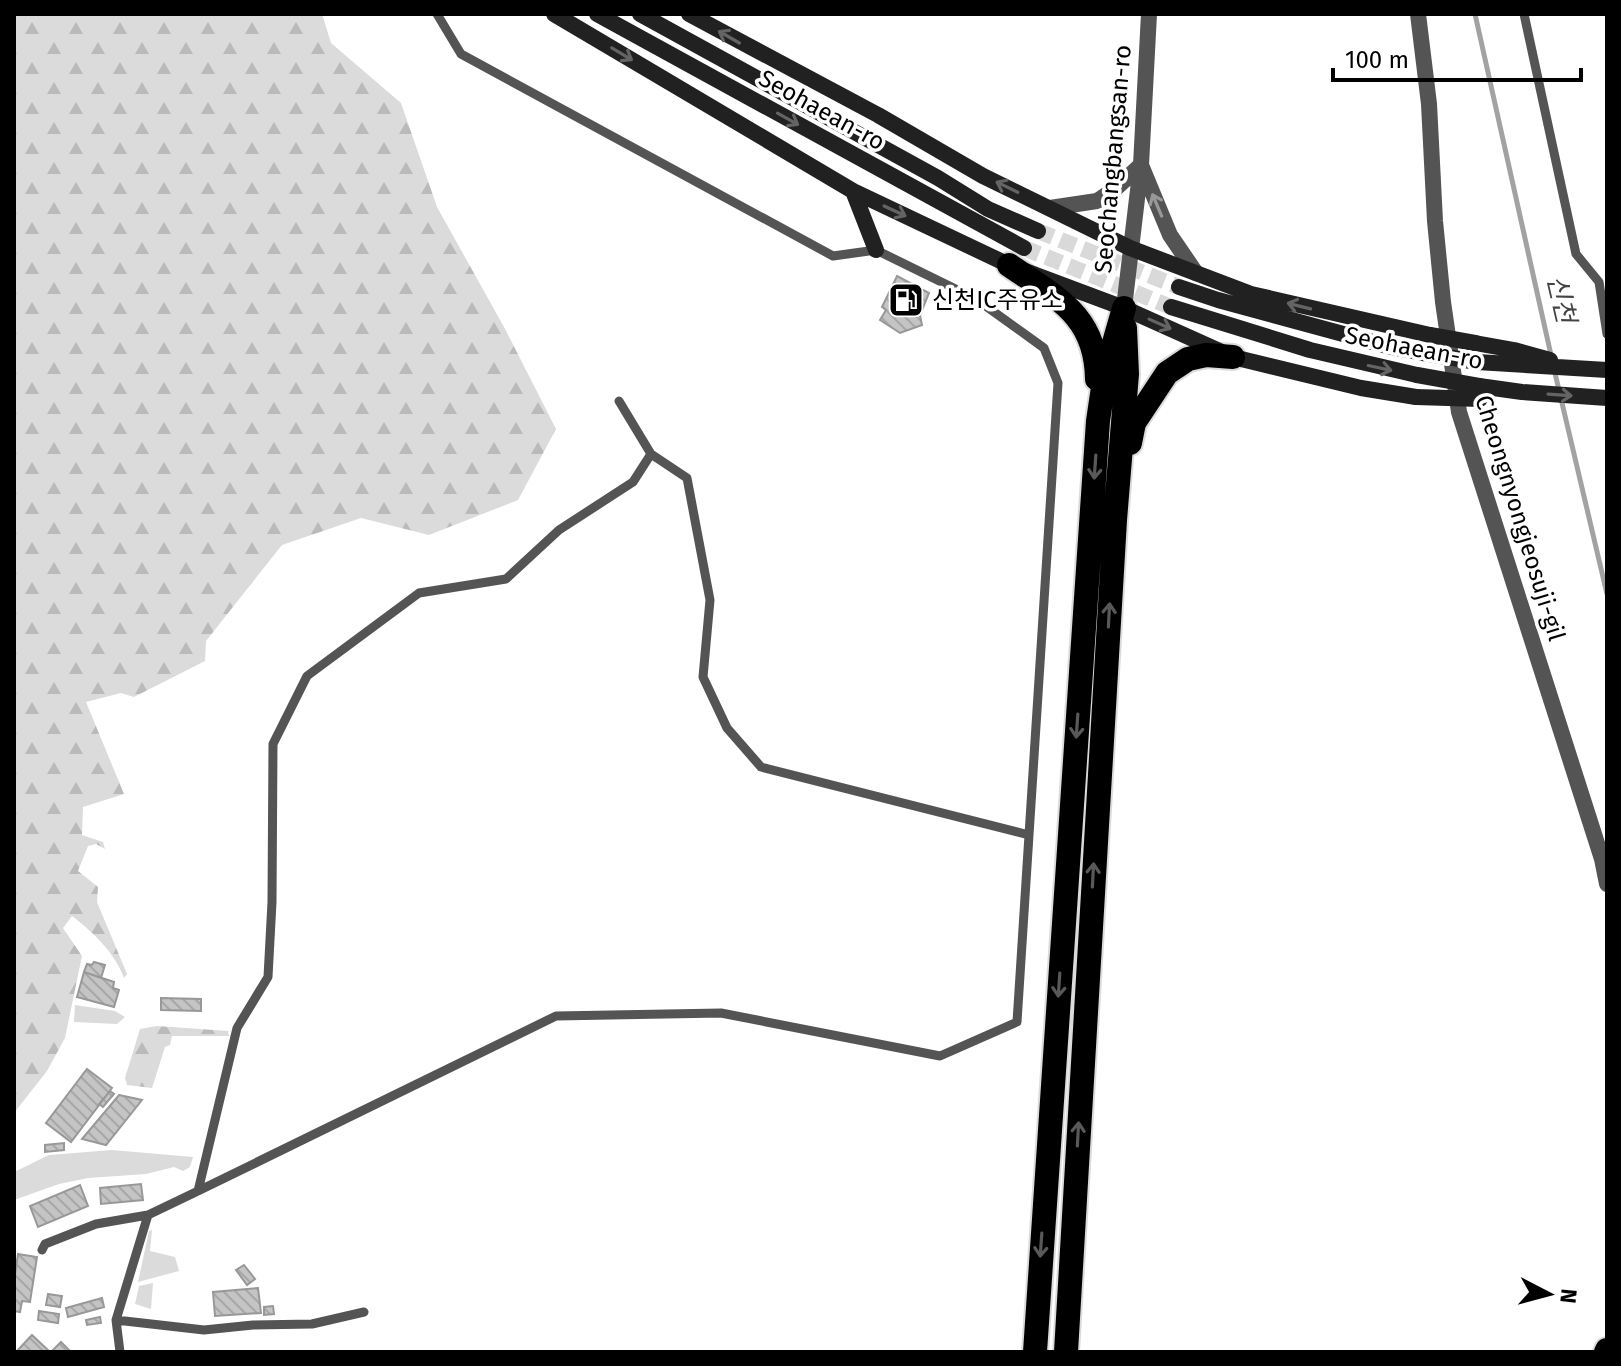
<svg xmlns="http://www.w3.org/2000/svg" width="1621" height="1366" font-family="'Fira Sans','Noto Sans KR',sans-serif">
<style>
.grass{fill:#dbdbdb}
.forest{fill:url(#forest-firs)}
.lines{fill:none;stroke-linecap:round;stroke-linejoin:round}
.stream{stroke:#a2a2a2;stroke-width:5}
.building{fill:url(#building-back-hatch);stroke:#989898;stroke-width:2}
.secondary-tunnel{stroke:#d9d9d9;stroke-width:16;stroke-dasharray:16 8;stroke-linecap:butt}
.motorway-casing{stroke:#dbdbdb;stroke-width:28}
.service{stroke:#545454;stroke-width:9}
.tertiary{stroke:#545454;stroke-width:16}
.secondary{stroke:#212121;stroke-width:16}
.motorway{stroke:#000;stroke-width:24}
.secondary-bridge{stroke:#212121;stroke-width:16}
.oneway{stroke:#646464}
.oneway2{stroke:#989898}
.oneway3{stroke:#595959}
.labels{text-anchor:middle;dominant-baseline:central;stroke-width:7;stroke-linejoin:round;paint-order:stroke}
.street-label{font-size:24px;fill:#000;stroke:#fff}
.poi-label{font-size:24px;fill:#000;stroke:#fff;text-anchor:start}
.water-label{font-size:26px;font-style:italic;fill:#434343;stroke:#fff}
</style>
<defs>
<pattern id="forest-firs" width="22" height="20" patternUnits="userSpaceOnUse" patternTransform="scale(2)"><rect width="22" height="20" fill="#dbdbdb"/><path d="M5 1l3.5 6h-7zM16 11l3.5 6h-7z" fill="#bababa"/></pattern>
<pattern id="building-back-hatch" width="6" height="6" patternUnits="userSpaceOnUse" patternTransform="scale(2)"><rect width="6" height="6" fill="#c4c4c4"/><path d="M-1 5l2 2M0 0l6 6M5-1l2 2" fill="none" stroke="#a7a7a7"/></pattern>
</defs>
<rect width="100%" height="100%" fill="#fff"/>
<path class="grass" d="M75 1005 115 1011 125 1017 117 1024 74 1022Z
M112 1150 193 1157 190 1167 183 1171 174 1167 146 1174 88 1178 59 1184 14 1200V1172L49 1155Z
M152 1230 150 1251 175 1257 179 1271 138 1282 149 1231Z
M153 1283 151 1309 135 1304 139 1286Z"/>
<path class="forest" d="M14 14H322L331 43 401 103 437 207 504 327 556 429 518 500 429 535 361 518 282 545 206 641 205 661 134 697 121 693 86 702 124 794 83 807 82 835 103 842 105 849 96 844 88 846 78 871 98 887 97 902 127 974 124 978C115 953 93 932 72 916L63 928 82 956 65 1038 47 1071 14 1113Z
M157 1026 228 1031 229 1036H172L170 1045 165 1047 152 1088 127 1085 125 1078 140 1029Z"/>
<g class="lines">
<path class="stream" d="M1475 14 1551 355
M1554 369 1607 594"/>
</g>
<path class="building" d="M897 276 929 293 920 315 922 325 900 333 880 320 886 310 882 307Z
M94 962 105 965 101 978 84 972 87 964 92 965Z
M84 972 114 982 113 988 119 990 114 1007 77 997Z
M161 998 201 999V1011L161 1010Z
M87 1069 112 1088 71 1142 46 1123Z
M110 1091 114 1094 103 1107 99 1104Z
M119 1095 142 1100 106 1145 82 1139Z
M64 1143V1150L45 1152V1145Z
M141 1184 143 1200 101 1204 100 1188Z
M80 1185 88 1206 38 1227 30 1206Z
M18 1254 37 1257 30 1302 22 1301 20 1312 14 1311V1281Z
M244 1265 255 1279 247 1285 236 1270Z
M258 1288 261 1313 215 1316 213 1292Z
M48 1294 62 1296 60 1307 46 1305Z
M102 1298 104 1307 68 1317 66 1308Z
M273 1306 274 1314 264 1315V1307Z
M39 1311 59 1314 58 1323 38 1320Z
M100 1317 101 1323 87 1325 86 1320Z
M32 1335 50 1352H16Z
M61 1342 71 1352H51Z"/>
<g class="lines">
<path class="secondary-tunnel" d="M1038 231 1179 287
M1024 248 1171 307"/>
<defs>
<path id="motorway" d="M1009 265C1057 298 1096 315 1097 379
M1130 443 1134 423 1167 373 1188 359 1206 355 1233 357
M1035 1352 1098 421 1105 374 1124 308
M1066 1352 1115 520 1127 374 1125 328
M1606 1352 1607 1350"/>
</defs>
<use href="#motorway" class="motorway-casing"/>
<path class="service" d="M1524 14 1576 254 1599 282 1607 334
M619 401 651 454 687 478 710 600 703 677 727 728 761 767 1029 835
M198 1191 556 1016 721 1013 940 1056 1017 1022 1058 383 1044 348 976 299 876 250 833 256 461 54 437 14
M42 1250 45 1244 96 1224 148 1215 198 1191 237 1028 268 977 272 902 273 744 307 676 419 593 506 579 559 530 633 482 651 454
M116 1320 204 1330 253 1325 312 1324 364 1312
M120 1352 116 1320 148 1215"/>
<path class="tertiary" d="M1418 14 1429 104 1435 221 1443 302 1459 412 1602 859 1607 884
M1050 208 1097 201 1116 188 1141 165 1170 235 1196 273
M1124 308 1141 165 1149 14"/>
<path class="secondary" d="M554 14 853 191 1009 265 1124 308 1233 357 1361 388 1416 397
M597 14 1024 248
M640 14 938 178 988 209 1038 231
M689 14 878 115 983 176 1130 248 1251 294 1430 335
M853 191 876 250
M1179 287 1218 300 1391 347 1423 353
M1171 307 1310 350 1417 375
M1475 343 1514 350 1550 360
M1477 362 1607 370
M1479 386 1522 392 1607 398"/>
<use href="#motorway" class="motorway"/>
<path class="secondary-bridge" d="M1430 335 1475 343
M1423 353 1477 362
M1417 375 1479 386
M1416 397 1480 399"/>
</g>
<defs><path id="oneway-shaft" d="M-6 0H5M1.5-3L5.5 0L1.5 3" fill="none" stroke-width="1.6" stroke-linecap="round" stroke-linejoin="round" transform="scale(2)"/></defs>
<g class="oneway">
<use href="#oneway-shaft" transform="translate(729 37) rotate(-150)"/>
<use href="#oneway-shaft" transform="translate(622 54) rotate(31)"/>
<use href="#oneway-shaft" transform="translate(788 119) rotate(29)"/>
<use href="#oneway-shaft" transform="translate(1007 187) rotate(-154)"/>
<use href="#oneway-shaft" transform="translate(895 211) rotate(25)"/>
<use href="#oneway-shaft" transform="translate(1299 306) rotate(-166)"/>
<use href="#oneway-shaft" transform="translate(1160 324) rotate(24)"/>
<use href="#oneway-shaft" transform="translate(1380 368) rotate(12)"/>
<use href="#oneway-shaft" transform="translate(1560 395) rotate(4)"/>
</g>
<use class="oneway2" href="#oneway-shaft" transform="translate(1157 205) rotate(-113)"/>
<g class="oneway3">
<use href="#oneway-shaft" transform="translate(1095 467) rotate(94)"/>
<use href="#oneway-shaft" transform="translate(1109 615) rotate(-87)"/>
<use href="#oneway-shaft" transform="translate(1077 726) rotate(94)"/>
<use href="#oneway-shaft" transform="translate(1093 875) rotate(-87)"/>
<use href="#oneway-shaft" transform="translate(1059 985) rotate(94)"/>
<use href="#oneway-shaft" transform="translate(1078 1134) rotate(-87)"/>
<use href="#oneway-shaft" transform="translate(1041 1245) rotate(94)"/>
</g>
<defs>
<symbol id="fuel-square" viewBox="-11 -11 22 22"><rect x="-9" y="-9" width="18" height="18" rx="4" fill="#000" stroke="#fff"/><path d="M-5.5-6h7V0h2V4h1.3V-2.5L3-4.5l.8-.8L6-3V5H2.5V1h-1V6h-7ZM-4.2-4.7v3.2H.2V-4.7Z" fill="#fff"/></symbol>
</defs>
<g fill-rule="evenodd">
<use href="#fuel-square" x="886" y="280" width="40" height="40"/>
</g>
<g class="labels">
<g class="street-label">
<text transform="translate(822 110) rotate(29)">Seohaean-ro</text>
<text transform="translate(1113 159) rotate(-85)">Seochangbangsan-ro</text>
<text transform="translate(1414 348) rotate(11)">Seohaean-ro</text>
<text transform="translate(1520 518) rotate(73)">Cheongnyongjeosuji-gil</text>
</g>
<g class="poi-label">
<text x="932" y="300">신천IC주유소</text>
</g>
<g class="water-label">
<text transform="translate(1561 299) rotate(77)">신천</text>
</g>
</g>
<rect width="1621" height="1366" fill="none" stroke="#000000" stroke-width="32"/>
<g transform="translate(1549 1294) rotate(96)" stroke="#ffffff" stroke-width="6" paint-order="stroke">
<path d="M0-6L14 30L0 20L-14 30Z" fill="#000000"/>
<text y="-12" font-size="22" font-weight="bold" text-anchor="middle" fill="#000000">N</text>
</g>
<path d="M1333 68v12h248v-12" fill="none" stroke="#000000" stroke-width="4"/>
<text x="1345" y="68" font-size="24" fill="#000000" stroke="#ffffff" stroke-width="6" paint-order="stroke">100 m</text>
</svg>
